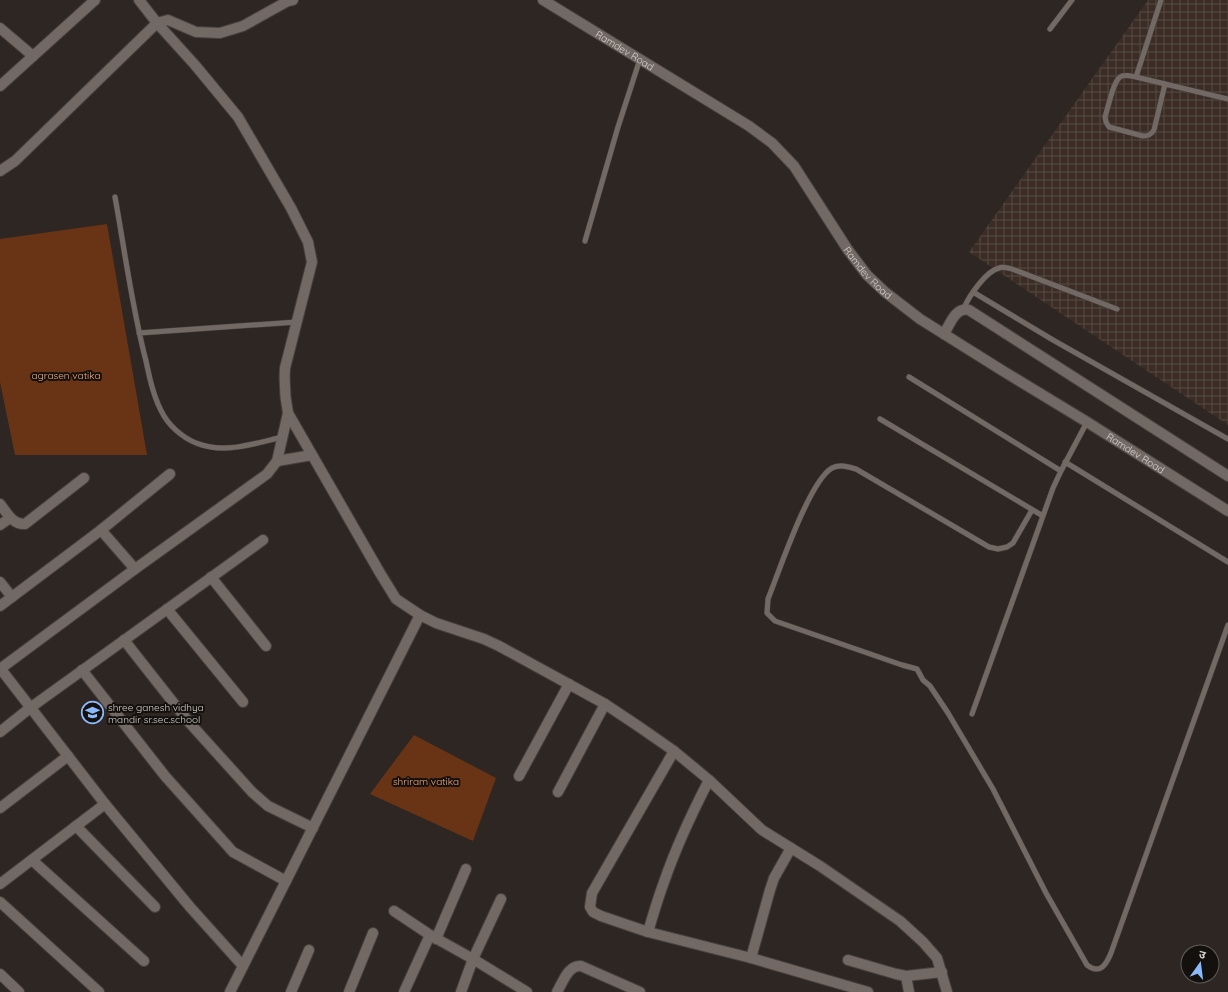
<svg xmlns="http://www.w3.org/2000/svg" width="1228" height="992" font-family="Quicksand,'Noto Sans Devanagari',sans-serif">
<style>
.industrial{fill:url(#industrial-grid)}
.park{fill:#693416}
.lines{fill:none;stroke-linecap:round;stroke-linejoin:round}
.lane-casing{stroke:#48413e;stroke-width:6}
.street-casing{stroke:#48413e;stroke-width:12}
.lane{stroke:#736964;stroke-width:5}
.street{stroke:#736964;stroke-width:10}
.labels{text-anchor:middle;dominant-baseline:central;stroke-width:4;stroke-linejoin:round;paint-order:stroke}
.street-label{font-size:10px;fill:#d6d1ce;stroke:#13100e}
.park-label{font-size:10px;fill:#f8a880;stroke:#13100e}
.poi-label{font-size:10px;fill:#d6d1ce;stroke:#13100e;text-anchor:start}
</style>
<defs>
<pattern id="industrial-grid" width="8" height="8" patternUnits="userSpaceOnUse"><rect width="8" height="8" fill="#3b2d26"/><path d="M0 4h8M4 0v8" fill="none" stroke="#574a44"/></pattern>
</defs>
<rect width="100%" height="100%" fill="#2e2622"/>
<path class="industrial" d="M1148 0H1228V425L969 252Z"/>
<path class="park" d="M107 224 147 455H15L0 382V239Z
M414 735 496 778 473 841 370 794Z"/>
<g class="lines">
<defs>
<path id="lane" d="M1050 29 1072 0
M1136 77 1161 0
M1165 84 1154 130C1151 135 1148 136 1143 136L1109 127 1106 122 1105 117C1108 108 1113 82 1120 77 1124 74 1131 76 1136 77L1228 99
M115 197C125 252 132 308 146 361 150 380 154 399 164 416 172 429 187 441 202 445 228 453 257 443 282 437
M585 241 618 127 640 59
M973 292 1053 340 1228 439
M964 308C969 296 986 271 999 268 1003 266 1007 268 1012 269L1117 309
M139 333 297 322
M909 377 1061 471
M880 419 1043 516
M1065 462 1228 562
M1032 510 1013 543 1007 547 998 549 989 547 856 469C848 467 840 464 832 468 809 481 779 572 768 599L767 613 775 621 902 665 917 669 923 680 930 686 948 713 993 789 1046 893 1087 965C1100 975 1106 965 1111 953L1228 625
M972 714 1053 488 1061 471 1087 422"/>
<g id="street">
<path d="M139 0 157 23 195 65 238 117 291 208 308 242 312 262 285 368C284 383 285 398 288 413L380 573 396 599 420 615 436 623 484 639 499 646 605 704 638 726 674 751 709 780 762 830 820 866 900 921 923 942 937 958 947 992"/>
<path id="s1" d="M543 0 749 126 772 143 794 166 848 250 867 275 885 292 920 319 1003 371 1087 422 1228 511"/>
<path d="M0 28 33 56"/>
<path d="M0 86 95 0"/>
<path d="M0 171 15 161 157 23 168 20 196 32 220 33 243 26 288 1 293 0"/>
<path d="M944 334C950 324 956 306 969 310L1228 476"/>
<path d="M277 461 312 455"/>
<path d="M0 504C7 513 13 525 25 524L84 478"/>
<path d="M0 525 10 518"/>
<path d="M101 530 135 569"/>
<path d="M211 577 266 646"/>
<path d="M0 582 12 597"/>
<path d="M0 606 101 530 170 474"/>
<path d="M167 609 243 702"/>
<path d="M124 640 187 720 252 792 268 806 313 828"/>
<path d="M0 668 105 804 190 907 243 966"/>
<path d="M0 669 135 569 267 474 277 461 288 413"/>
<path d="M82 670 165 776 233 852 286 881"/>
<path d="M0 732 30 708 263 540"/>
<path d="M674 751 592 893 590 907 593 912 601 916 648 932 751 958 868 992"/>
<path d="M519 776 569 684"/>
<path d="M558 792 605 704"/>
<path d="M0 808 68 756"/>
<path d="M76 826 155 907"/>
<path d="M32 860 144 961"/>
<path d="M0 884 105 804"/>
<path d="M0 902 99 992"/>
<path d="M394 911 430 935 473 959 527 992"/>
<path d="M648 932C653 915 658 898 664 882 676 847 692 813 709 780"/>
<path d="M436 939 466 869"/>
<path d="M751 958 770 890 774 878 791 848"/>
<path d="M848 960 896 974 906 976 942 972"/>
<path d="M0 974 19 992"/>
<path d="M906 976 909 992"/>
<path d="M230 992 420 615"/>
<path d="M291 992 309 950"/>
<path d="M349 992 373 933"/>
<path d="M404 992 430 935"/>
<path d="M461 992 473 959 501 899"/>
<path d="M557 992C563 982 568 965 581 966L640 992"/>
</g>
</defs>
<use href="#lane" class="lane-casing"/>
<use href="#street" class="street-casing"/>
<use href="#lane" class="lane"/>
<use href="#street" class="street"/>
</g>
<defs>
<symbol id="school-ring" viewBox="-11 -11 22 22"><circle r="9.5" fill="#13100e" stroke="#8bbafc" stroke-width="1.5"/><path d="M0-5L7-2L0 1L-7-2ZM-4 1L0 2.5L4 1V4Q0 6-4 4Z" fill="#8bbafc"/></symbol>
</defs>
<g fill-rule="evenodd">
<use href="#school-ring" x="80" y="700" width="25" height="25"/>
</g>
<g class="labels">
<g class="street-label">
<text stroke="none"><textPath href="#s1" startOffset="96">Ramdev Road</textPath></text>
<text stroke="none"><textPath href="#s1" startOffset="432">Ramdev Road</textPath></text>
<text stroke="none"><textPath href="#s1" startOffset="756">Ramdev Road</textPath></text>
</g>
<g class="park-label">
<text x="66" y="375">agrasen vatika</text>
<text x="426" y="781">shriram vatika</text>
</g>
<g class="poi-label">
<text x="108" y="707">shree ganesh vidhya<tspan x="108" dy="12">mandir sr.sec.school</tspan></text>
</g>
</g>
<g transform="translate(1200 964) rotate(14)"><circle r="19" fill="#13100e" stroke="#615d5b"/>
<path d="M0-3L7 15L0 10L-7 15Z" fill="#8bbafc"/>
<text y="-6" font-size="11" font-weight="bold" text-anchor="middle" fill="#d6d1ce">उ</text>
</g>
</svg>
